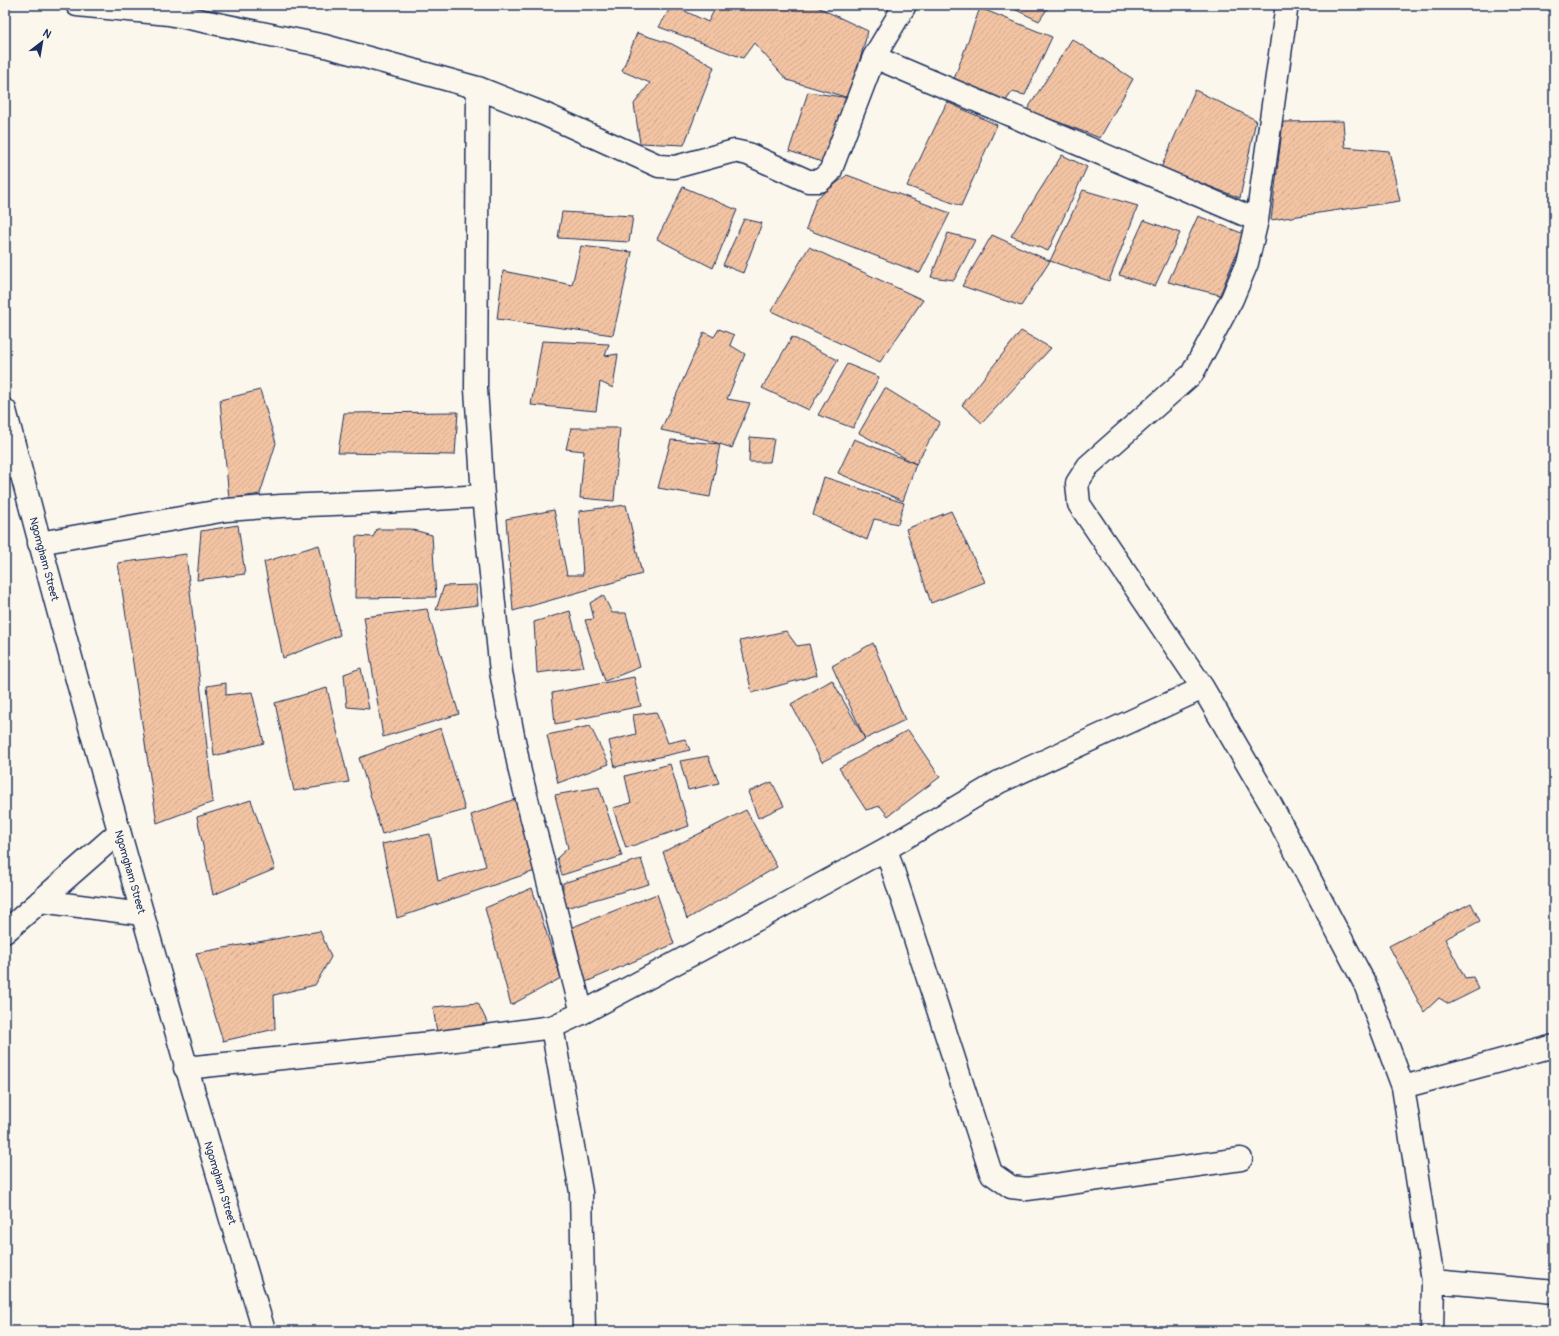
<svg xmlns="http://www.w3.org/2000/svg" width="1559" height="1336" font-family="Pangolin,sans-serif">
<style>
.building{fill:url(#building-hatch);stroke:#1b2f5e}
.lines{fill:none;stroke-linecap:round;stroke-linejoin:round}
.minor-casing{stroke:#1b2f5e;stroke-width:25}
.tertiary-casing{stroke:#1b2f5e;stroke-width:25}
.secondary-casing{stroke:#1b2f5e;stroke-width:25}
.minor{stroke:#fbf7ec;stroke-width:22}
.tertiary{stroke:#fbf7ec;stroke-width:22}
.secondary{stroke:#fbf7ec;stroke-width:22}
.labels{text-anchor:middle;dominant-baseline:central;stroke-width:3.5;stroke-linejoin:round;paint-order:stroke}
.street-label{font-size:11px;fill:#1b2f5e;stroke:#fbf7ec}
</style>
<defs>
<pattern id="building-hatch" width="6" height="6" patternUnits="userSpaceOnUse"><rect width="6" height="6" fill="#f3c4a3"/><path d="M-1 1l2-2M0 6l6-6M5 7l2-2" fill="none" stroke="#d0a98f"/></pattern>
</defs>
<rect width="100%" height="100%" fill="#fbf7ec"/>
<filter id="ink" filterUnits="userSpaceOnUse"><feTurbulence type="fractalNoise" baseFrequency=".025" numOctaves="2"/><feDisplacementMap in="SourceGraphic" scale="8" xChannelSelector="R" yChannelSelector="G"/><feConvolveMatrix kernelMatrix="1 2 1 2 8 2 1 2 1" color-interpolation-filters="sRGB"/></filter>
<g filter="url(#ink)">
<path class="building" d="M672 5 708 22 717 5H813L868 31 849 98 787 80 754 43 743 58 659 27Z
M1012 5H1050L1039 21 1010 7Z
M980 8 1052 37 1025 95 1012 92 1005 102 954 79Z
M637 33 672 44 714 67 684 145 640 143 634 104 650 83 622 71Z
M1072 39 1133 79 1100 138 1027 110Z
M1195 90 1256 120 1240 198 1161 168Z
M808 92 849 98 822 162 789 151Z
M947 102 997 125 961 206 907 186Z
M1343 121 1345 147 1389 151 1400 201 1271 220 1283 122Z
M1062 155 1087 167 1048 251 1011 236Z
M847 175 950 213 920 273 806 229 816 199Z
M683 187 737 210 713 268 657 239Z
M1083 190 1138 206 1109 281 1050 261Z
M562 212 633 216 629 242 558 238Z
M1198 216 1244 234 1220 295 1168 282Z
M744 219 762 223 743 273 723 265Z
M1144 220 1180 233 1155 286 1119 275Z
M948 233 975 240 954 280 931 277Z
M992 235 1050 261 1021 306 962 286Z
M581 246 632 252 613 335 497 319 503 271 572 285Z
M809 247 923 300 880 362 771 311Z
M719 329 734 335 730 345 745 354 727 399 750 403 732 448 708 440 661 430 704 332 714 337Z
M1021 331 1051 348 982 423 962 405Z
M792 337 838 360 809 410 762 388Z
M542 341 609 344 605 356 618 354 613 388 600 382 596 411 531 405Z
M847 364 879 377 853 428 818 415Z
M885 388 940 422 916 464 859 433Z
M260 390 276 443 260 494 229 499 220 400Z
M458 412 455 455 338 453 344 413Z
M571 428H620L614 501 580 498 584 451 566 449Z
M750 437 774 439 770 462H749Z
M854 439 916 464 903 501 838 473Z
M671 440 720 444 710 497 658 488Z
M824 477 904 503 898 524 874 519 867 540 813 515Z
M626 505 642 574 513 611 506 519 554 510 567 575H583L579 511Z
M951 511 985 582 931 603 906 529Z
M238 525 245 574 197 580 201 531Z
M377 529H410L432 535 436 597 355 598 356 536 373 537Z
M319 545 340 635 283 658 264 562Z
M186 554 213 802 157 823 118 563Z
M476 585 478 605 436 610 444 586Z
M603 595 612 613H626L640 667 605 681 585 620 594 619 590 603Z
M427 609 459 714 383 737 364 617Z
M570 611 584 667 537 673 534 622Z
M786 631 797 646 809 644 817 675 752 693 740 641Z
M873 643 905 720 865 739 832 666Z
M361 668 369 709 347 707 344 674Z
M634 677 641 706 555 724 552 693Z
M832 680 865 739 822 762 791 704Z
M226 683V695L252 692 264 743 214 756 207 686Z
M327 688 349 782 294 791 275 703Z
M656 712 668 743 685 739 690 750 615 767 609 741 636 734 633 715Z
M590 726 609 764 558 783 547 735Z
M441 728 465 810 382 834 359 758Z
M908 730 940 777 888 816 880 806 866 810 839 768Z
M708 756 719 783 688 790 680 761Z
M670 764 689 826 626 848 613 808 631 803 625 776Z
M772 782 784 806 758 818 748 792Z
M599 787 622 856 562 875 557 858 568 848 555 795Z
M515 799 535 871 397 918 382 844 430 834 438 881 486 866 471 815Z
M251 800 275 869 213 895 197 817Z
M746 810 777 867 687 919 663 852Z
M641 859 649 884 562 909 563 883Z
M532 888 561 978 511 1005 485 908Z
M657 894 674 944 586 982 570 928Z
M1471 903 1480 921 1445 939 1465 978 1473 977 1479 989 1449 1004 1439 998 1424 1012 1389 946Z
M320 931 331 957 315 985 274 995 275 1029 223 1041 196 953Z
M478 1003 488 1024 437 1033 433 1007Z"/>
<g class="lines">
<defs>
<path id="minor" d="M77 5 169 14 325 46 478 88 544 114 659 166 675 167 734 151 748 154 808 181H820L830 172 874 57 905 5
M1286 11 1257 220 1247 263 1232 299 1192 374 1088 466 1077 483 1079 504 1203 688 1270 803 1365 984 1403 1087 1433 1281 1432 1331
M874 57 1257 220
M478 88 476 389 483 496 501 672 520 772 582 1013
M5 468 19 466
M39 543 226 510 281 506 384 502 483 496
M886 849 991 1173 1011 1187 1027 1189 1241 1159
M552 1027 581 1192 584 1331
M185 1068 441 1042 552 1027 582 1013 743 927 886 849 999 782 1203 688
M1403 1087 1554 1046
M1433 1281 1554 1292"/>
<path id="tertiary" d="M40 901 142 914
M5 932 119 832"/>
<path id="secondary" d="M5 410C85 719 173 1025 264 1331"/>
</defs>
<use href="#minor" class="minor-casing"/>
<use href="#tertiary" class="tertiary-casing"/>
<use href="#secondary" class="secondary-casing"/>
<use href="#minor" class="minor"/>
<use href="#tertiary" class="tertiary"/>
<use href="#secondary" class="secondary"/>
</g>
</g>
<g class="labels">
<g class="street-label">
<text transform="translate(44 559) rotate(75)">Ngomgham Street</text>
<text transform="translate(130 872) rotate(74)">Ngomgham Street</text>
<text transform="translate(220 1183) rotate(73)">Ngomgham Street</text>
</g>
</g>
<rect width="1559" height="1336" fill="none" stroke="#fbf7ec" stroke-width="20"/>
<rect x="10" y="10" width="1539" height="1316" fill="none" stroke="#1b2f5e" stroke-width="1.5" filter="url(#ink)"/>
<g transform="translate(42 42) rotate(31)" stroke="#fbf7ec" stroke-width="3" paint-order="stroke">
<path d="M0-3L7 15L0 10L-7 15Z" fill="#1b2f5e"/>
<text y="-6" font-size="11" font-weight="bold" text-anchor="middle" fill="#1b2f5e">N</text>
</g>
</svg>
